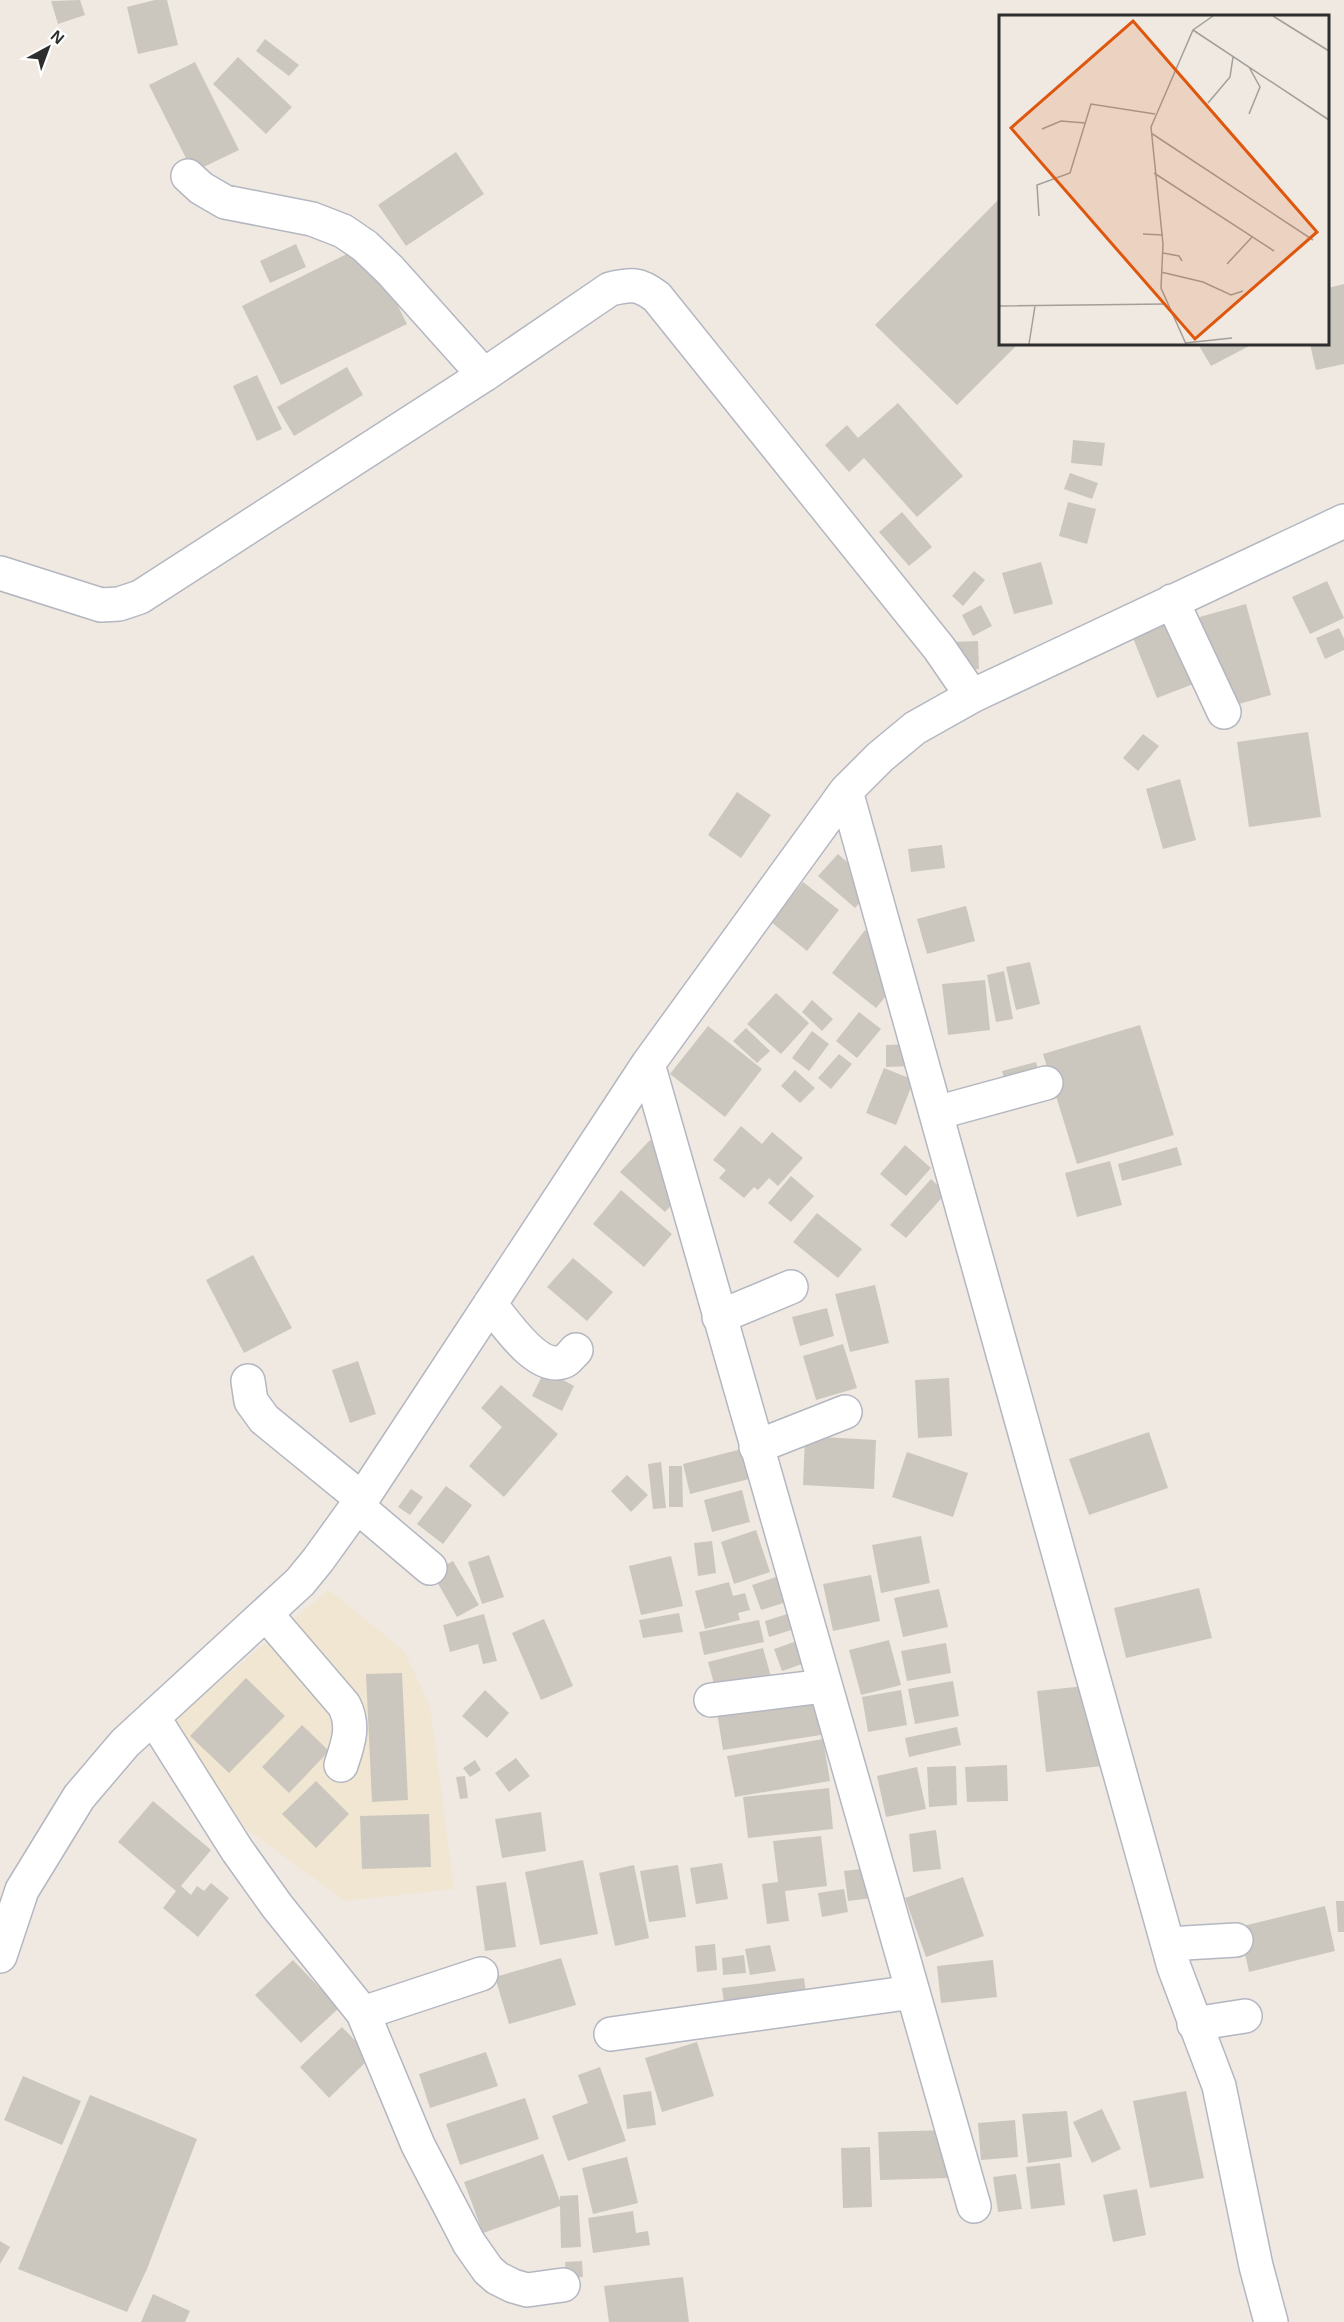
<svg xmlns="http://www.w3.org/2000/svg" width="1344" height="2322" font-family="Arial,sans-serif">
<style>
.education{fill:#f0e6d1}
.building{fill:#cbc7bf}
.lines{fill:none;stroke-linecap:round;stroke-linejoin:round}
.minor-casing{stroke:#b4b7c1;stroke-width:36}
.minor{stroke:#fff;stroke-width:33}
.inset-road{fill:none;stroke:#a29e99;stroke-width:1.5}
.view{fill:#df570e;fill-opacity:0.15;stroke:#df570e;stroke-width:3}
.inset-edge{fill:none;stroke:#2e2e2e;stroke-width:3}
</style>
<rect width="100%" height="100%" fill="#efe9e1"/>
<path class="education" d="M329 1590 404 1651 430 1706 454 1889 345 1901 245 1828 170 1723Z"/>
<path class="building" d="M80 0 85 15 58 24 51 1Z
M155 0H167L178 45 138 54 127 7Z
M265 39 299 65 289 76 256 51Z
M238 57 292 107 266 134 213 84Z
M195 62 239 150 193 172 149 85Z
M456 152 484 194 406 246 378 205Z
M1000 198V344H1018L957 405 875 325Z
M296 244 306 267 270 283 260 261Z
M367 244 407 324 281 385 242 306Z
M1344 284V364L1316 370 1310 344H1328V288Z
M1198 344H1253L1211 366Z
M347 367 363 395 294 436 277 407Z
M257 375 282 429 257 441 233 386Z
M898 403 963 476 917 517 864 458 849 472 825 445 847 425 858 438Z
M1073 440 1105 443 1102 466 1071 463Z
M1070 473 1098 483 1092 499 1064 489Z
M1068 502 1096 509 1087 544 1059 536Z
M902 512 932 547 909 566 879 532Z
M1041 562 1053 604 1014 614 1002 573Z
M974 571 985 580 963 606 952 596Z
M1327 581 1344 618 1310 634 1292 597Z
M1246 604 1271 695 1221 709 1196 618Z
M981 605 992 626 973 636 962 615Z
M1170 617 1196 683 1157 698 1131 633Z
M1339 628 1344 639V650L1325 659 1316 638Z
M978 641 979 669 949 670V642Z
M1308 732 1321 817 1249 827 1237 742Z
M1143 734 1159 746 1138 771 1123 758Z
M1180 779 1196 840 1163 849 1146 789Z
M737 792 771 815 741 858 708 835Z
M942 845 945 868 911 872 908 849Z
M838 854 875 886 855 908 818 876Z
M803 882 839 910 807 951 771 922Z
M966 906 975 941 927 954 917 919Z
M865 930 910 967 876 1008 832 973Z
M1030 962 1040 1004 1016 1010 1006 967Z
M1004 971 1013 1019 996 1022 987 975Z
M985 980 990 1030 948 1035 942 984Z
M776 993 809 1023 781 1054 747 1024Z
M812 1000 833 1019 822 1031 802 1012Z
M859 1012 881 1029 857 1058 836 1041Z
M1140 1025 1174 1135 1077 1164 1043 1054Z
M708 1026 762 1069 725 1117 670 1074Z
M746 1028 770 1051 757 1063 733 1041Z
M812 1031 829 1044 809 1071 792 1058Z
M913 1044 914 1066 886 1067V1045Z
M839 1054 852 1064 831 1089 818 1078Z
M1036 1062 1043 1088 1009 1097 1002 1071Z
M884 1068 914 1080 896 1125 866 1113Z
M795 1070 815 1088 800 1103 781 1086Z
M741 1126 762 1144 772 1132 803 1158 778 1186 769 1178 758 1190 754 1187 744 1198 719 1178 726 1170 713 1160Z
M650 1140 694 1181 665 1212 620 1172Z
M905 1145 931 1168 906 1196 880 1174Z
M1177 1147 1182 1165 1122 1181 1118 1164Z
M1110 1161 1122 1205 1077 1217 1065 1173Z
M791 1176 814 1196 791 1222 768 1203Z
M931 1179 946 1193 906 1238 890 1225Z
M621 1190 672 1234 644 1267 593 1224Z
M817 1213 862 1249 838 1278 793 1242Z
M253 1255 292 1328 244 1353 206 1280Z
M573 1258 613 1292 587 1321 547 1287Z
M875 1285 889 1343 850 1352 835 1294Z
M827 1308 834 1336 800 1346 792 1317Z
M843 1344 857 1388 816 1400 803 1356Z
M358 1361 376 1414 350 1423 332 1370Z
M545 1370 574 1386 562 1411 532 1396Z
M949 1378 952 1436 918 1438 915 1380Z
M501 1385 558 1434 504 1497 469 1466 502 1427 481 1408Z
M1149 1432 1168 1488 1089 1515 1069 1459Z
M805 1436 876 1440 874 1489 803 1485Z
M742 1449 749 1479 690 1494 683 1464Z
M907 1452 968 1473 953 1517 892 1497Z
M661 1462 666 1508 653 1509 648 1464Z
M669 1466H682L683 1507H669Z
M627 1475 648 1495 631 1512 611 1491Z
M446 1486 472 1505 443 1544 417 1524Z
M411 1489 423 1497 410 1515 398 1507Z
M742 1490 750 1522 712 1532 704 1500Z
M756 1530 770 1572 734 1584 721 1542Z
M921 1536 930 1583 881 1593 872 1545Z
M712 1541 716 1573 698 1576 694 1543Z
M489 1555 504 1597 482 1604 468 1562Z
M671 1556 683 1606 641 1615 629 1566Z
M453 1561 479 1605 457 1617 432 1573Z
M788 1573 796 1599 761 1610 752 1585Z
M871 1575 880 1621 833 1631 823 1584Z
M729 1582 733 1596 745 1593 750 1610 738 1613 740 1620 705 1629 695 1591Z
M1199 1588 1212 1638 1126 1658 1114 1608Z
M939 1589 948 1627 903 1637 894 1598Z
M797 1611 801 1627 769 1637 765 1621Z
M679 1613 683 1632 643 1638 639 1620Z
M484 1614 497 1661 483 1664 478 1644 450 1652 443 1625Z
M544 1619 573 1686 541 1700 512 1633Z
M759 1620 764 1642 704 1655 699 1632Z
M889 1640 901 1685 861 1695 849 1650Z
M797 1641 805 1663 782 1671 774 1649Z
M946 1643 951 1673 907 1681 901 1651Z
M763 1648 771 1677 716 1691 708 1662Z
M402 1673 408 1800 372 1802 366 1674Z
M246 1678 285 1716 229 1773 190 1736Z
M953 1681 959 1716 915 1724 908 1689Z
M1095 1685 1103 1766 1046 1772 1037 1691Z
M813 1689 821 1735 723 1750 716 1706Z
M485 1690 509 1713 487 1738 462 1716Z
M901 1690 907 1725 868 1732 862 1697Z
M302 1725 329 1751 289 1793 262 1767Z
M957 1727 961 1745 909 1757 905 1738Z
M823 1739 830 1781 735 1797 727 1756Z
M516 1758 530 1776 509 1792 495 1773Z
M475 1760 481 1770 470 1777 463 1768Z
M1007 1765 1008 1801 967 1802 965 1767Z
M956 1766 957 1805 929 1807 927 1767Z
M917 1767 926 1809 886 1817 877 1776Z
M465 1776 468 1798 460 1799 456 1777Z
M316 1781 349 1814 316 1848 282 1814Z
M829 1788 833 1829 748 1838 743 1797Z
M153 1801 211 1850 181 1886 191 1895 197 1886 204 1891 211 1883 229 1898 198 1937 163 1908 176 1891 118 1842Z
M541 1812 546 1851 502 1858 495 1819Z
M429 1814 431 1867 362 1869 360 1816Z
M936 1830 941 1869 913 1872 909 1834Z
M821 1836 827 1886 785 1891 789 1921 767 1924 762 1884 778 1882 773 1841Z
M583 1860 598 1934 540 1945 525 1872Z
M722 1863 728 1899 696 1904 690 1868Z
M634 1865 649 1938 615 1946 599 1873Z
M678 1865 686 1917 649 1922 640 1871Z
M877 1867 881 1897 848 1901 844 1871Z
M963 1877 984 1936 926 1957 905 1898Z
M506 1882 516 1947 485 1951 476 1886Z
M844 1889 848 1912 822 1917 818 1893Z
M1336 1901H1344V1932H1338Z
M1325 1906 1335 1951 1249 1972 1239 1927Z
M715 1944 717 1970 697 1972 695 1946Z
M770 1945 776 1971 750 1975 745 1949Z
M744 1955 746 1973 723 1975 722 1958Z
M561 1958 576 2005 509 2024 495 1977Z
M293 1960 339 2008 301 2043 255 1995Z
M993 1960 997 1997 941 2003 937 1966Z
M804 1978 809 2015 727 2026 722 1988Z
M342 2027 371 2057 329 2098 300 2067Z
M697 2042 714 2096 662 2112 645 2058Z
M486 2052 498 2086 430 2108 419 2074Z
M600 2067 626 2141 568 2161 552 2116 588 2103 578 2075Z
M23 2076 81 2101 62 2145 4 2120Z
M651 2091 656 2125 627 2129 623 2095Z
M1186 2091 1204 2178 1150 2188 1133 2101Z
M90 2095 197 2139 147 2269 127 2312 18 2269Z
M525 2098 539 2139 460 2165 446 2124Z
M1102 2109 1121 2149 1092 2163 1073 2122Z
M1067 2111 1072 2157 1028 2163 1022 2114Z
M1015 2120 1018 2157 981 2160 978 2123Z
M947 2130 949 2178 880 2180 878 2132Z
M870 2147 872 2207 843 2208 841 2148Z
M543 2154 560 2201V2196L578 2195 581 2247 561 2248 560 2206 483 2233 464 2182Z
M627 2157 638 2203 593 2214 582 2168Z
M1060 2163 1065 2205 1031 2209 1026 2167Z
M1016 2174 1022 2209 998 2212 993 2177Z
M1137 2189 1146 2235 1113 2242 1103 2195Z
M633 2211 636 2233 648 2231 650 2245 593 2253 588 2218Z
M0 2241 10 2247 0 2264Z
M582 2261 583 2277 566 2278 565 2262Z
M683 2277 689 2322H609L604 2286Z
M153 2294 190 2311 185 2322H141Z"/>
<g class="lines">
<defs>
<path id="minor" d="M188 176 201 188 225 202 312 219 343 231 365 246 390 270 484 375
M0 573 101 605 119 604 140 597 484 375 610 289C631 284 639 283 657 297L939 648 972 696
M1172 601 1224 712
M846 791 1174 1967 1219 2086 1256 2266 1271 2322
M648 1064 974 2206
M936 1113 1046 1083
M490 1304C505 1322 536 1370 562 1362 567 1361 572 1354 576 1350
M719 1317 791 1287
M248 1381 251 1401 264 1419 362 1499
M756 1447 845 1412
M357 1506 430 1568
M266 1614 344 1705C355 1726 348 1744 341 1765
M711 1700 824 1686
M153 1717 237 1850 277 1906 363 2013 418 2145 469 2243 488 2270 497 2278 513 2286 527 2290 563 2285
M1168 1944 1236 1940
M0 1956 22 1890 79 1797 125 1743 300 1582 318 1560 362 1499 648 1064 846 791 880 757 915 728 972 696 1344 521
M363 2013 481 1974
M1194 2024 1245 2016
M611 2034 913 1992"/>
</defs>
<use href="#minor" class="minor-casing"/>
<use href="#minor" class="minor"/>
</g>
<g transform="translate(999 15)">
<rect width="330" height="330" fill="#efe9e1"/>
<path class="inset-road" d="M274 1 330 36M194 15 330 105M209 88 231 62 234 42M250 99 261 72 250 52M43 114 62 106 86 108M152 118 314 225M155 158 275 236M40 201 38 170 71 158 92 89 156 99M144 219 164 220M164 238 180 241 183 246M228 249 253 222M162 257 204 267 232 280 244 276M0 291 166 289M186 328 233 323M30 329 36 291M187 329 162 273 164 229 152 112 194 15 214 1"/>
<path class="view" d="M134 6 318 217 196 324 12 113Z"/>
<rect width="330" height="330" class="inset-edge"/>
</g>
<g transform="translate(48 48) rotate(41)" stroke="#ffffff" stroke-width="4.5" paint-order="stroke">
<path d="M0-4.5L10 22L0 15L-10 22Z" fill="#2e2e2e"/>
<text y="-9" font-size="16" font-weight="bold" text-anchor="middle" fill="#2e2e2e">N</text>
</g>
</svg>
